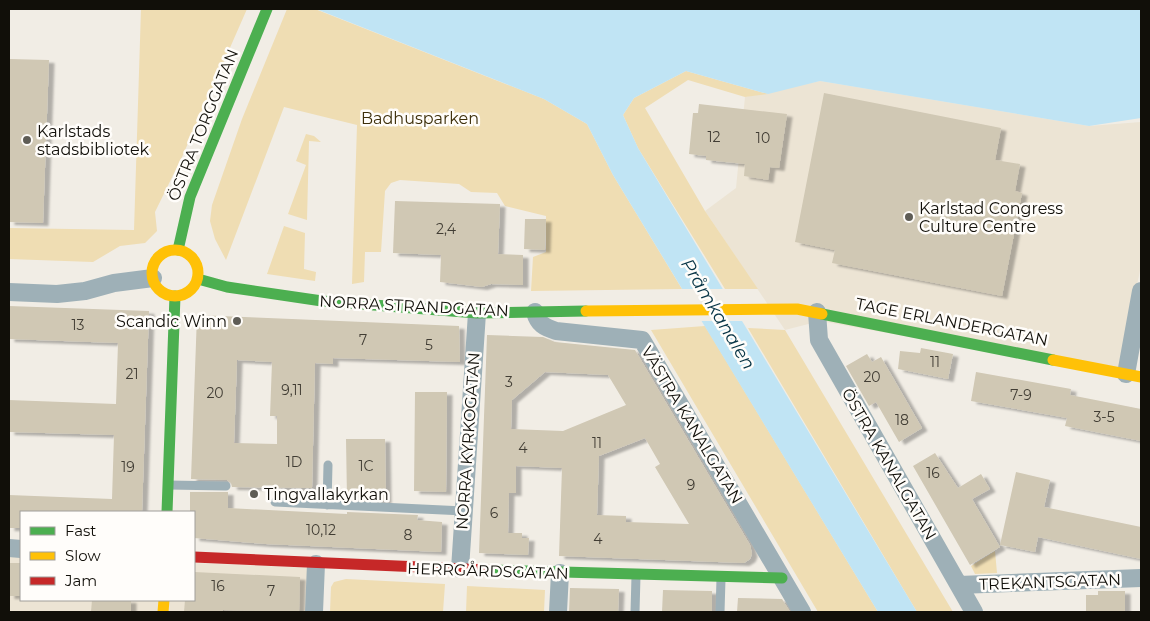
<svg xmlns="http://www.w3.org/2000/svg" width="1150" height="621" font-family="Montserrat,sans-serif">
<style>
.built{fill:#ece4d4}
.green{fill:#efddb3}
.water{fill:#c0e4f4}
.pier{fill:#f1ede5}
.building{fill:#d0c8b4;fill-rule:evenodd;filter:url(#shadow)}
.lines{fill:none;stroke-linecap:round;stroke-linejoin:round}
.lane{stroke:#9eb0b7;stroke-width:9}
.street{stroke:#9eb0b7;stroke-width:18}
.fast{stroke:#4caf50;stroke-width:11}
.slow{stroke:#ffc107;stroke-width:11}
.jam{stroke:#c62828;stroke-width:11}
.poi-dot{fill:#5f5d56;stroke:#fffdfa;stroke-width:2}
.labels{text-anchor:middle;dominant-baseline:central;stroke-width:5;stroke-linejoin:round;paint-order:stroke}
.number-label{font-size:14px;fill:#413d34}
.park-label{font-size:16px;fill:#3d2f0a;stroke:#fffdfa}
.street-label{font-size:16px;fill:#110f09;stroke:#fffdfa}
.poi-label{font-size:16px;fill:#110f09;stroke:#fffdfa;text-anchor:start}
.water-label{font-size:18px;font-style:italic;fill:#073445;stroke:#fffdfa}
</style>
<defs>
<filter id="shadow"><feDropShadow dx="5.5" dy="3" stdDeviation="1" flood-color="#0004"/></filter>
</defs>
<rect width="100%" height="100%" fill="#f1ede5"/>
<path class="built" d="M820 81 1089 126 1141 122V266L1118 374 820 321 785 330 705 211 736 188 745 97Z
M9 556H21V600H194V563L313 568 312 612H9Z"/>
<path class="green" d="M141 9H247L182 157 155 212 157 231 145 243 120 246 93 262 9 259V228L134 230Z
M287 9H315L544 99 587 124 613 175 682 289 531 291 533 257 546 252V216L505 206 497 193 471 192 459 184 400 180 391 183 385 191 381 252H365L364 282 352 284 357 125 284 107 226 260 215 239 210 221 212 205 242 119Z
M686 71 768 94 745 97 688 80 645 108 705 211 758 289H725L638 148 623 115 634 98Z
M306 134 314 136 321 142 309 141 307 220 288 214 306 165 296 161Z
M284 226 305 233 304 269 316 272 315 281 267 274Z
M705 326 878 612H818L651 330Z
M748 328 785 330 953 612H917Z
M995 551 997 573 975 574 971 566Z
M346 579 445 584 443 612H330L331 587 334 582Z
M467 586 545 590 544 612H466Z"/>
<path class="water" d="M316 9H1141V118L1089 126 820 81 768 94 686 71 634 98 623 115 638 148 917 612H878L613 175 587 124 544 99Z"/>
<path class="pier" d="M680 289H728L747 321H699Z"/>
<path class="building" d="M9 59 49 60 43 223 9 222Z
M824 93 1001 128 995 160 1020 164 1015 191 1022 193 1002 296 832 263 835 250 795 242Z
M699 104 787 114 779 168 770 167 768 180 744 176 745 164 706 160V156L689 154 693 113H698Z
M395 201 500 204 498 254 523 255V285L491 284 482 287 440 282 441 255 393 253Z
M525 219H546L545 250 524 249Z
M9 306 149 311 142 512H21V528H9V495L112 499 114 435 9 432V400L116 404 118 343 9 339Z
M197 315 459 326 460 362 333 358V364L315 363 312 488 232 487 231 483 227 480 191 479ZM237 360 272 362 270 416H277V444L234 443Z
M487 335 543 337 555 342 635 350 750 545 752 554 750 559 744 563 559 556 562 468 516 466V493H509L508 533H522V538H529L528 555 479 553ZM545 372 608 375 626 405 563 431 511 429 512 400ZM645 438 660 464 655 467 689 524 626 522V516L597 515 599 456Z
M921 348 953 354 948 379 898 369 900 351 920 353Z
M867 354 872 362 881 357 922 428 899 442 876 402 869 406 846 366Z
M976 372 1071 389 1070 395 1141 409V441L1065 426 1067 418 971 401Z
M415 392H447L446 492 414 491Z
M346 439H385L386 501 347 499Z
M935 453 958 488 981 474 990 489 972 499 1000 547 970 565 913 466Z
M1016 472 1050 480 1044 507 1141 527V559L1038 537 1035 552 1000 545Z
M190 492H228V508L347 514V512L418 515 417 520 442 522 441 552 266 544 194 538V512H190Z
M9 563H21V596H9Z
M194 572 300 577 299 612 223 610V612H184L185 600H194Z
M570 588 619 589 618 612H569Z
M663 590 712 591V612H662Z
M1098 591H1125V612H1086V595H1098Z
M738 598 782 599 790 612H737Z
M92 600H131V612H91Z"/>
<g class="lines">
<path class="lane" d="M168 485 226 486
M275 502 464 511
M327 505 328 465
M635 612 636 576
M720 612 721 579"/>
<path class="street" d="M9 292 57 294 85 291 114 283 153 278
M535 312C538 324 544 327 556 331L642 340 802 612
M817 312 819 340 974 612
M1126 374 1141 291
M9 548 21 549
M460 569 477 313
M959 585 1141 578
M314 612 316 564
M558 612 560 573"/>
<path class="fast" d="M178 250 190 197 267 9
M198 279 227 287 322 301 477 313 586 311
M822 314 1053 360
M167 512 175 296
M489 570 782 578"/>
<path class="slow" d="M152 273a23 23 0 1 1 46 0a23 23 0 1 1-46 0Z
M586 311 797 309 822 314
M1053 360 1141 377
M163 612 164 600"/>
<path class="jam" d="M194 557 489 570"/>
</g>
<g class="poi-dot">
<circle cx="27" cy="140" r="5"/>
<circle cx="909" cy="217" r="5"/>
<circle cx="237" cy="321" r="5"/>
<circle cx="254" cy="494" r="5"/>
</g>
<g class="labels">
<g class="number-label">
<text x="714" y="137">12</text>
<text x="763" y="138">10</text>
<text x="446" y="229">2,4</text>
<text x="78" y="325">13</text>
<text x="363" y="340">7</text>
<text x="429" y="345">5</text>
<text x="935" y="362">11</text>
<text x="132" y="374">21</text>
<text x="872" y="377">20</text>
<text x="509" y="382">3</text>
<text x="292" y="390">9,11</text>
<text x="215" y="393">20</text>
<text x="1021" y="395">7-9</text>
<text x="1104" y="417">3-5</text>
<text x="902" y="420">18</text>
<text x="597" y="443">11</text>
<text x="523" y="448">4</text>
<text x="294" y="462">1D</text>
<text x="366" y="466">1C</text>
<text x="128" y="467">19</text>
<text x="933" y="473">16</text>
<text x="691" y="485">9</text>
<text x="494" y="513">6</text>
<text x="321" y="530">10,12</text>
<text x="408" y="535">8</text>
<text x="598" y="539">4</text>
<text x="218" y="586">16</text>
<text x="271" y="591">7</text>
</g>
<g class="park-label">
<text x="420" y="118">Badhusparken</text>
</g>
<g class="street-label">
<text transform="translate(203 125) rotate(-68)">ÖSTRA TORGGATAN</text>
<text transform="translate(414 306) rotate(3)">NORRA STRANDGATAN</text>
<text transform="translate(952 322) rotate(11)">TAGE ERLANDERGATAN</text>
<text transform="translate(692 425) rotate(59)">VÄSTRA KANALGATAN</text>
<text transform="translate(468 441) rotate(-86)">NORRA KYRKOGATAN</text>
<text transform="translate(889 464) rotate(60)">ÖSTRA KANALGATAN</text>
<text transform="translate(488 571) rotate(2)">HERRGÅRDSGATAN</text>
<text transform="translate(1050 582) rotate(-2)">TREKANTSGATAN</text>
</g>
<g class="poi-label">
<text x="37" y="131">Karlstads<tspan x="37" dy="18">stadsbibliotek</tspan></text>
<text x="919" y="208">Karlstad Congress<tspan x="919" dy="18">Culture Centre</tspan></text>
<text x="227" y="321" text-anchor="end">Scandic Winn</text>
<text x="264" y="494">Tingvallakyrkan</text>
</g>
<g class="water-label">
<text transform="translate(718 314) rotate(59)">Pråmkanalen</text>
</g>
</g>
<rect width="1150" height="621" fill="none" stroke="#110f09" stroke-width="20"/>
<rect x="20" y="511" width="175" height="90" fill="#fffdfa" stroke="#a09e9a"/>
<rect x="30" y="527" width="25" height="8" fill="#4caf50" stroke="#a09e9a"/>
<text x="65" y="536" font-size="15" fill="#110f09">Fast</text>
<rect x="30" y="552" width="25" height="8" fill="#ffc107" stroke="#a09e9a"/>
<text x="65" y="561" font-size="15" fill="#110f09">Slow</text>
<rect x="30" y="577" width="25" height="8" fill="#c62828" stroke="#a09e9a"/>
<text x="65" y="586" font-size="15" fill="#110f09">Jam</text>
</svg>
